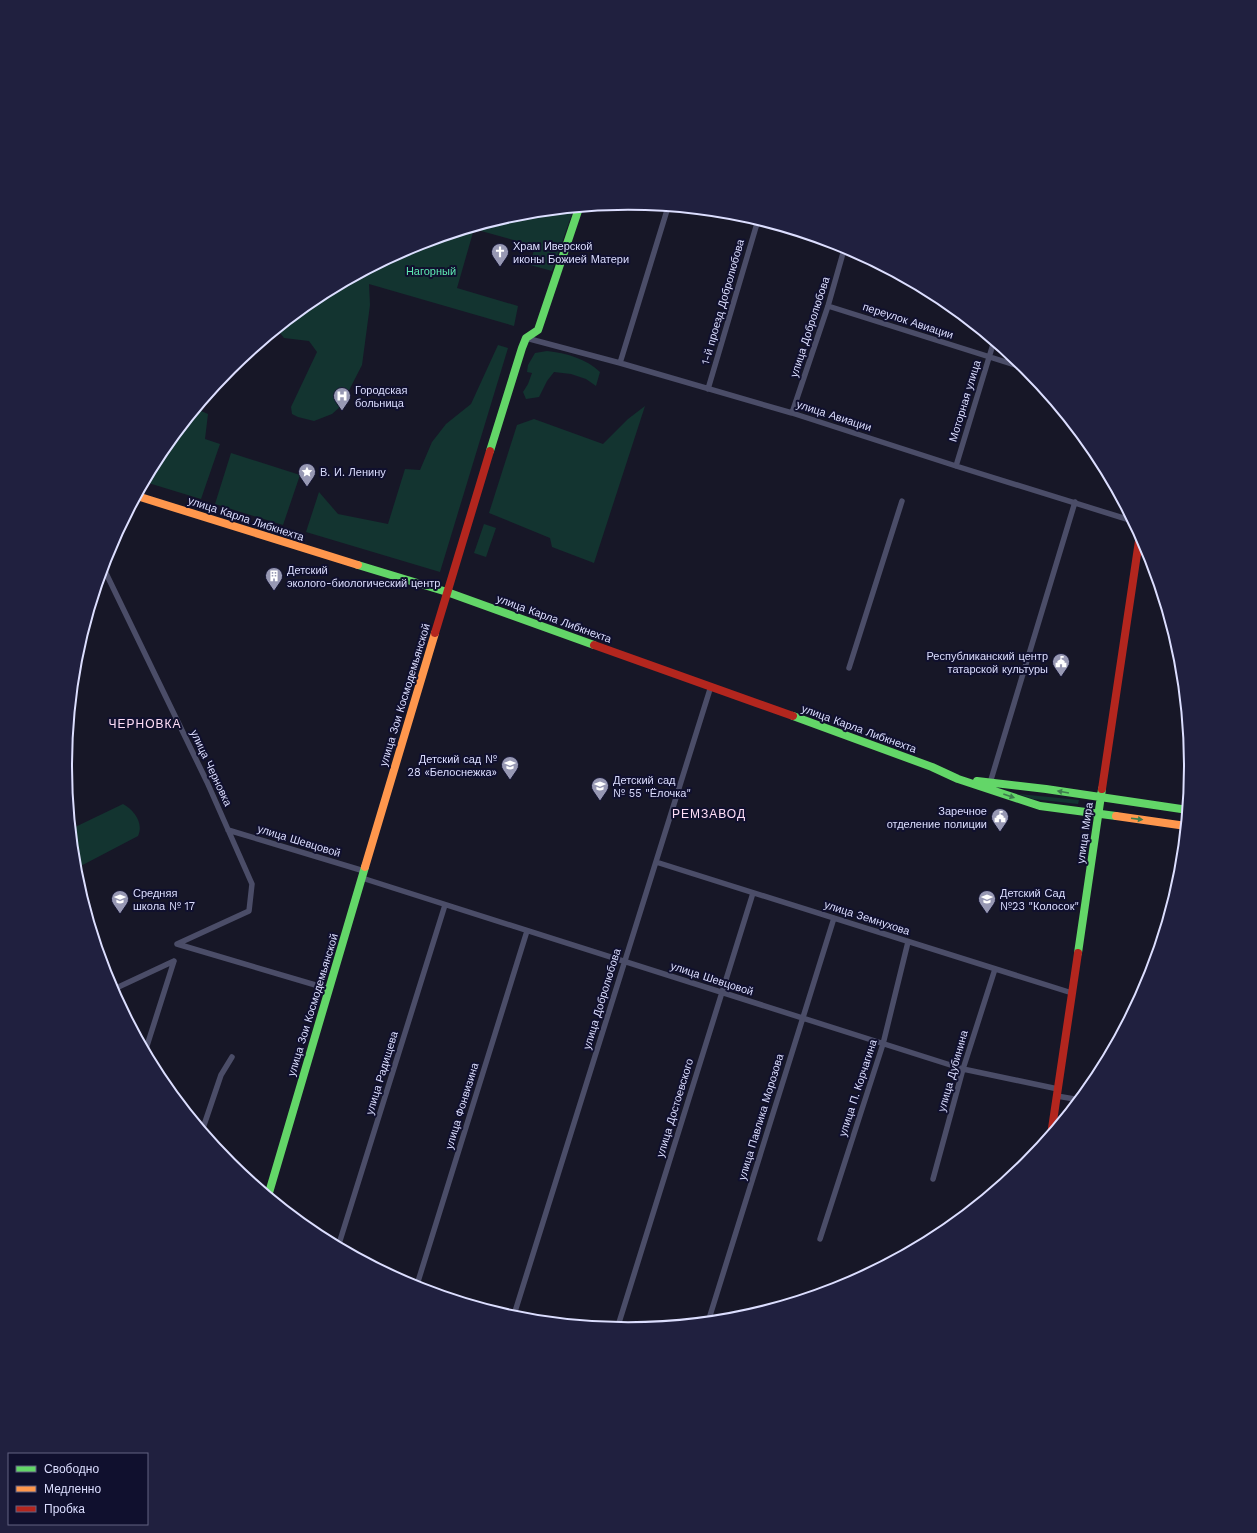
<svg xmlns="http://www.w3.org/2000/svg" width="1257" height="1533" font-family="'Work Sans',sans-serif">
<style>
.green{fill:#133430}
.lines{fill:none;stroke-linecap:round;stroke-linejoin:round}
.street{stroke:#4b4d68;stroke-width:5.5}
.fast{stroke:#63d668;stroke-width:8}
.slow{stroke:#ff974d;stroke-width:8}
.jam{stroke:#b3261e;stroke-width:8}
.oneway{fill:#3e7d4e}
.labels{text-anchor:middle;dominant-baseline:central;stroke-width:4;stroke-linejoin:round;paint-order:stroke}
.poi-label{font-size:11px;fill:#dcdeff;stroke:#10102e;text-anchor:start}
.park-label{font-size:11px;fill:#5ee9b2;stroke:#10102e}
.street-label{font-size:11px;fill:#dcdeff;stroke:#10102e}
.neighbourhood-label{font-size:12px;letter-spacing:1px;fill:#ffdef8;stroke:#10102e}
.rim{fill:none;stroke:#dcdeff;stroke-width:2}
</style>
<rect width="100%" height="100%" fill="#171727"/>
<path class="green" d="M574 208 552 271 530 265 535 246 474 229 457 288 518 306 514 326 369 284 370 305 362 365 341 406 332 414 314 421 298 417 292 414 291 407 317 352 309 341 284 338 277 329 316 298 413 246 519 214Z
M498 345 508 348 440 572 306 532 319 492 338 514 388 524 405 469 420 470 432 442 446 424 471 404Z
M547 351C566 353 587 359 600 372L596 386 586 379 571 374 554 372 547 381 539 397 526 399 523 392 528 384 532 373 527 372 528 365 535 353Z
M203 401 201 411 208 414 205 439 220 444 201 499 145 482 160 453Z
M645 406 594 563 552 547 550 538 489 513 517 425 534 419 603 444 628 419Z
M231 453 300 475 283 525 215 504Z
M484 524 496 528 486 557 474 553Z
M1019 794 1079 800 1078 804 1033 799Z
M123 804C134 810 144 823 138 836L75 869 71 829Z"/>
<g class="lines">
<path class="street" d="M828 306 1028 369
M526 338 620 363 792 413 956 466 1133 521
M620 363 668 207
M708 389 758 220
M792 413 828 306 845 246
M956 466 994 341
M103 567 207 782 252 884 249 911 177 944
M849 668 902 501
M990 783 1075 502
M228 830 364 871
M656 862 1072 993
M362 878 963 1069 1058 1089
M177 944 329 989
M112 990 174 961
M145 1052 174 961
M1057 1096 1080 1100
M202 1131 221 1075 232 1057
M933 1179 963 1069 995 969
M820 1239 883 1044 908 942
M338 1247 445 905
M416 1288 527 931
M513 1318 711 686
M708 1322 834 918
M617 1329 753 893"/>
<path class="fast" d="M490 451 522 348 526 338 538 330 579 208
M358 565 447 592 594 645
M793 716 932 767 958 779 1040 806 1116 816
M977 781 1046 789 1188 810
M1078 953 1102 789
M268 1196 365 867"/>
<path class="slow" d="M137 496 358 565
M1116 816 1186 826
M365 867 435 633"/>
<path class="jam" d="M435 633 490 451
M594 645 793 716
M1102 789 1140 534
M1051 1135 1078 953"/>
</g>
<defs><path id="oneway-solid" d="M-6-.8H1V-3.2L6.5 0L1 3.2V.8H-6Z"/></defs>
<g class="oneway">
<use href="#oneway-solid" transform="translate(1063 792) rotate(-170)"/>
<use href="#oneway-solid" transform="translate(1009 796) rotate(19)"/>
<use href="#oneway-solid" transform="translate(1137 819) rotate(7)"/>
</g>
<defs>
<symbol id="church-pin" viewBox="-11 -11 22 30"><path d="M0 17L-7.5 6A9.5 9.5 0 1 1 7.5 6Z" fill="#9798b3" stroke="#10102e"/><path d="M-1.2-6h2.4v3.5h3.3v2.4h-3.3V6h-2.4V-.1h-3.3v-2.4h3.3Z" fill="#fff"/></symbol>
<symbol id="hospital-pin" viewBox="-11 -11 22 30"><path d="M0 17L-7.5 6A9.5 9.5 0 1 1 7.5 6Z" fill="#9798b3" stroke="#10102e"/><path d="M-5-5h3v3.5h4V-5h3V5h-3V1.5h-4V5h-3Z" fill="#fff"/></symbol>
<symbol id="sight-pin" viewBox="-11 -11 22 30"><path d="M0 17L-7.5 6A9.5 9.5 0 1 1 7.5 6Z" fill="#9798b3" stroke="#10102e"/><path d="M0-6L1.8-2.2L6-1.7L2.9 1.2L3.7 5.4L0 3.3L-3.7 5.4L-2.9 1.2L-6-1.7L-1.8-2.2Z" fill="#fff"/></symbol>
<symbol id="building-pin" viewBox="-11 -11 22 30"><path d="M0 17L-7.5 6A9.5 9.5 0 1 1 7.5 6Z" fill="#9798b3" stroke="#10102e"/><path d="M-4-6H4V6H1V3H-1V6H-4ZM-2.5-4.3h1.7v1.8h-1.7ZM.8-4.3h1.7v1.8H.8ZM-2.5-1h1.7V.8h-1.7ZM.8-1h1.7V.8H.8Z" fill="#fff"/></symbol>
<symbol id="civic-pin" viewBox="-11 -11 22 30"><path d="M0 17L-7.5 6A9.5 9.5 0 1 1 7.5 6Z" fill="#9798b3" stroke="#10102e"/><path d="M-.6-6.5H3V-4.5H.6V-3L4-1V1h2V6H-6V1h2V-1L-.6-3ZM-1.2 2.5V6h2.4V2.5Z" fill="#fff"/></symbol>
<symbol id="school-pin" viewBox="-11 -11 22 30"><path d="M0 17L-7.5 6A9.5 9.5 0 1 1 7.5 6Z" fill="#9798b3" stroke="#10102e"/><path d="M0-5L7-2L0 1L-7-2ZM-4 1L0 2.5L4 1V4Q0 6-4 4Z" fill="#fff"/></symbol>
</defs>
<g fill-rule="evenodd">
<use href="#church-pin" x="490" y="242" width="20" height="27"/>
<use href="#hospital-pin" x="332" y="386" width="20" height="27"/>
<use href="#sight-pin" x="297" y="462" width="20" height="27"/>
<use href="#building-pin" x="264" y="566" width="20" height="27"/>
<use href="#civic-pin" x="1051" y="652" width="20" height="27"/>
<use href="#school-pin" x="500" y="755" width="20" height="27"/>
<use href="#school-pin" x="590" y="776" width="20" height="27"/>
<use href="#civic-pin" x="990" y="807" width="20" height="27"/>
<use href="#school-pin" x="110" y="889" width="20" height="27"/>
<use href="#school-pin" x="977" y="889" width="20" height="27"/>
</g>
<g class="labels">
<g class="poi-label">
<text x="513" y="246">Храм Иверской<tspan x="513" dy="13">иконы Божией Матери</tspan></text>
<text x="355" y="390">Городская<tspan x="355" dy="13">больница</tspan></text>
<text x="320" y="472">В. И. Ленину</text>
<text x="287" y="570">Детский<tspan x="287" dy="13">эколого-биологический центр</tspan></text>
<text x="1048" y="656" text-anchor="end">Республиканский центр<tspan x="1048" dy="13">татарской культуры</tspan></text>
<text x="497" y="759" text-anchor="end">Детский сад №<tspan x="497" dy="13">28 «Белоснежка»</tspan></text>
<text x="613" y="780">Детский сад<tspan x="613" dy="13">№ 55 "Ёлочка"</tspan></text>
<text x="987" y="811" text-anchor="end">Заречное<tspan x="987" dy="13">отделение полиции</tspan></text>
<text x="133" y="893">Средняя<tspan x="133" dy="13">школа № 17</tspan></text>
<text x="1000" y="893">Детский Сад<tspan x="1000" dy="13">№23 "Колосок"</tspan></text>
</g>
<g class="park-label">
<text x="431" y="271">Нагорный</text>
</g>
<g class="street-label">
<text transform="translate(723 302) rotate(-74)">1-й проезд Добролюбова</text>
<text transform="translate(908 321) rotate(18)">переулок Авиации</text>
<text transform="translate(810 327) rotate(-72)">улица Добролюбова</text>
<text transform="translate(965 401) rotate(-73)">Моторная улица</text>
<text transform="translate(834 416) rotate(18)">улица Авиации</text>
<text transform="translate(246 519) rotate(18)">улица Карла Либкнехта</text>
<text transform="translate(554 619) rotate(20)">улица Карла Либкнехта</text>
<text transform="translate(405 695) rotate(-73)">улица Зои Космодемьянской</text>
<text transform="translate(859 729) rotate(20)">улица Карла Либкнехта</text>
<text transform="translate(211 768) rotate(65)">улица Черновка</text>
<text transform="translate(1085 833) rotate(-82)">улица Мира</text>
<text transform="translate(299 841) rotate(17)">улица Шевцовой</text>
<text transform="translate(867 918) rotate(18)">улица Земнухова</text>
<text transform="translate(712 979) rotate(18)">улица Шевцовой</text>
<text transform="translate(602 999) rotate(-73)">улица Добролюбова</text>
<text transform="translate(313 1005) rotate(-73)">улица Зои Космодемьянской</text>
<text transform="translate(953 1071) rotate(-74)">улица Дубинина</text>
<text transform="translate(382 1073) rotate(-73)">улица Радищева</text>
<text transform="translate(858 1088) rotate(-72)">улица П. Корчагина</text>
<text transform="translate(462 1106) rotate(-73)">улица Фонвизина</text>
<text transform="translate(675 1108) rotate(-73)">улица Достоевского</text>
<text transform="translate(761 1117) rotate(-73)">улица Павлика Морозова</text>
</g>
<g class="neighbourhood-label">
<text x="145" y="724">ЧЕРНОВКА</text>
<text x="709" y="814">РЕМЗАВОД</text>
</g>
</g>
<path d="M0 0H1257V1533H0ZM72 766a556 556 0 1 1 1112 0a556 556 0 1 1-1112 0Z" fill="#20203f" fill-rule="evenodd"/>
<path class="rim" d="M72 766a556 556 0 1 1 1112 0a556 556 0 1 1-1112 0Z"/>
<rect x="8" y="1453" width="140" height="72" fill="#10102e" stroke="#626282"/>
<rect x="16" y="1466" width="20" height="6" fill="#63d668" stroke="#626282"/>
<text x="44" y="1473" font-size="12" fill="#dcdeff">Свободно</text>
<rect x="16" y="1486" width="20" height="6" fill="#ff974d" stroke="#626282"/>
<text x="44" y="1493" font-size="12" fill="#dcdeff">Медленно</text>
<rect x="16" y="1506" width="20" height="6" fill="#b3261e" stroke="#626282"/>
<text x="44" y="1513" font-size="12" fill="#dcdeff">Пробка</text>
</svg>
